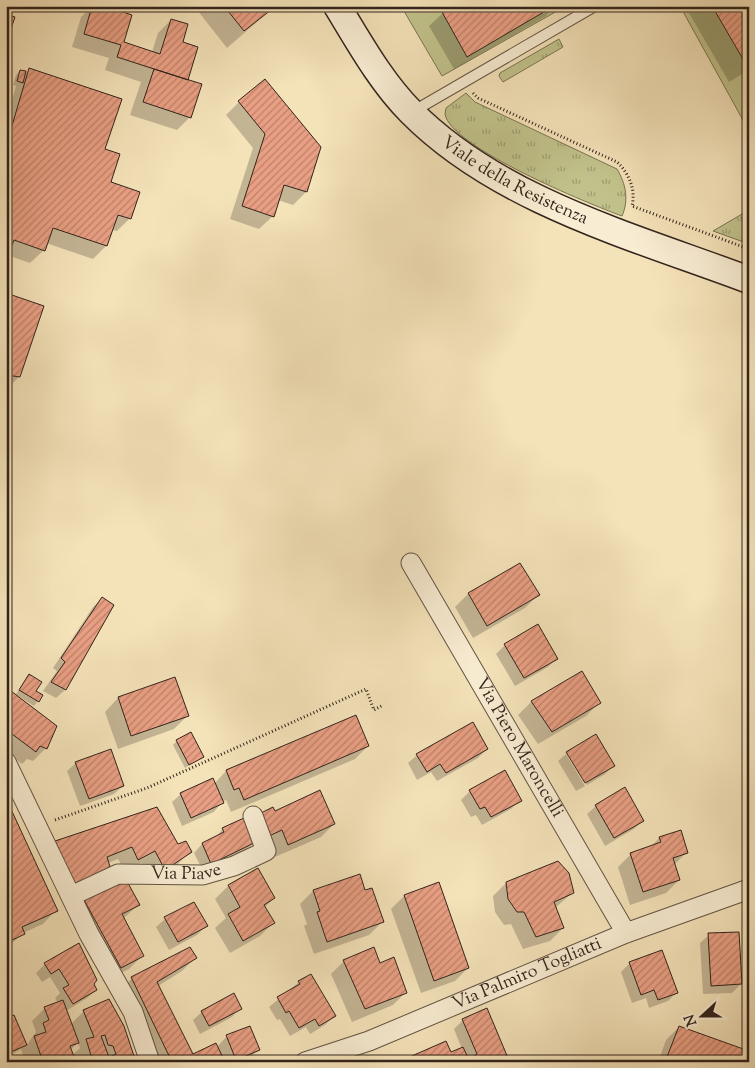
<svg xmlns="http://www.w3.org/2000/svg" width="755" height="1068" font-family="'Sorts Mill Goudy',serif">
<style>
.grass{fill:url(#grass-tufts);stroke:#7a7354}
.garden{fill:#c1c28b;stroke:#7a7354}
.shadow{fill:#0003;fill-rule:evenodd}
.building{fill:url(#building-hatch);stroke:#32241c;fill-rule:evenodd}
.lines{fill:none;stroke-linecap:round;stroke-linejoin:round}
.lane-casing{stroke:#625443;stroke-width:12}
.street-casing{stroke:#625443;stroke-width:21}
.secondary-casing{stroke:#32241c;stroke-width:29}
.path{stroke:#32241c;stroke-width:3;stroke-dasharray:1 2.5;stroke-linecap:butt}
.lane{stroke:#f8ecd2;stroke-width:10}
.street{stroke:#f8ecd2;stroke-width:19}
.secondary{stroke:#f8ecd2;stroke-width:26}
.labels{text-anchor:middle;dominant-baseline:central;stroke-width:4;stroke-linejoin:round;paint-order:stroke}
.street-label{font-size:18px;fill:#32241c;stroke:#f8ecd2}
</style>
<defs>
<pattern id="grass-tufts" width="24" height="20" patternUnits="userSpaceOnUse" patternTransform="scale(1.25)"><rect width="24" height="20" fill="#c1c28b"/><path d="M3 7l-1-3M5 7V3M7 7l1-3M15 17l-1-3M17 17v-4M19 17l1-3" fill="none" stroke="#9d9d71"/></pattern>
<pattern id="building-hatch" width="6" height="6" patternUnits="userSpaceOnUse" patternTransform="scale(1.25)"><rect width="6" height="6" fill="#e99f83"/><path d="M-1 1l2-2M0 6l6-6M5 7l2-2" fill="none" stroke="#bd816a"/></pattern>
</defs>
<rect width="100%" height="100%" fill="#f4e2b9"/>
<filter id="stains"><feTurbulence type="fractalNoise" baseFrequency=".004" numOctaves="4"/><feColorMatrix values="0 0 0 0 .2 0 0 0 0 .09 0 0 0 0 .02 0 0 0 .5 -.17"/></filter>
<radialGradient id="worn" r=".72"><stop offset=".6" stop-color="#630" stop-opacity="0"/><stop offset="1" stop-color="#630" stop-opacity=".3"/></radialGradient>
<path class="grass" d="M559 39 563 47 503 82 499 76 500 73Z
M466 93 475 102 617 169C626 184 629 200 622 216 589 204 450 147 445 114L446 108Z
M749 210V244L713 231Z"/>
<path class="garden" d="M401 6H566L442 76Z
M680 6H749V118L744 122Z"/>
<path class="shadow" d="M92 6H100L122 43 152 52 158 33 171 20 181 42 190 117 177 130 130 115 141 82 105 70 109 58 72 47 81 17Z
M194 6H275L227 48Z
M455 6H555L546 16 454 69 429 26 443 13Z
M685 6H749V70L729 82Z
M30 69 104 150 109 183 130 218 117 231 112 230 106 246 93 259 46 243 44 250 30 263 7 255 6 259V123L16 86 13 85 16 75 20 71 26 73Z
M239 102 320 147 306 192 293 205 278 200 273 216 259 229 230 219 253 148 226 115Z
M6 294 19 377 6 390Z
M519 564 538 595 525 608 473 638 455 607 468 594Z
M102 598 112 605 65 690 56 698 43 691 57 671 53 668 93 607Z
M505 645 557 658 548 667 515 686 496 654Z
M582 673 599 703 586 716 538 744 518 715 531 702Z
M174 679 187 716 174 729 118 749 105 712 118 698Z
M25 680 35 691 42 696 34 706 17 695 15 696 46 748 33 761 27 759 22 764 6 752V698L15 696Z
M355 716 368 746 355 759 231 812 226 800 222 802 214 812 182 826 172 802 181 794 214 784 226 771Z
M596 736 613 766 605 774 587 785 568 753H566Z
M177 741 202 757 185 768 173 745Z
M487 749 478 758 437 781 431 772 417 780 408 763 417 755Z
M566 754 585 786 576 791 558 761Z
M76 763 123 786 114 794 80 806 67 771Z
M470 791 520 800 511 809 482 825 476 815 471 817 461 800Z
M596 806 643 820 634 829 605 846 587 814Z
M156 809 177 845 190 851 177 865 152 882 142 863 125 872 118 859 108 863 42 855 55 842Z
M6 810 56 910 43 924 23 933 6 949Z
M274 812 334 824 321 837 275 857 269 843 255 849 253 843 245 851 203 871 194 853 202 844 214 839 223 829Z
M680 832 687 852 674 865 679 880 666 893 630 905 618 867 631 854 651 847 659 838Z
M258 870 274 898 264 908 273 923 260 936 230 953 215 928 226 918 215 899 228 886Z
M359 875 365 891 382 922 369 935 314 954 304 926 307 924 300 904 313 891Z
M506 883 572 893 555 908 563 928 550 941 523 949 511 924 504 925 495 912 493 896Z
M404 896 468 968 455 981 421 993 391 909Z
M83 897 138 905 123 919 142 956 129 969 107 980 70 910Z
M194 904 206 926 197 935 169 950 156 927 165 919Z
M709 935 741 984 732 993 703 994 700 943Z
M78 945 96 990 87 998 66 1011 71 1024 84 1011 135 1062H25L21 1049 6 1058V1016L8 1019 13 1016 26 1046 36 1032 32 1021 45 1008 58 1003 55 998 60 993 50 977 42 982 36 973 45 964ZM78 1043 80 1048 72 1055 70 1050Z
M195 958 182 971 158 986 192 1055 217 1047 227 1036 258 1050 249 1058 241 1062H153L119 992 132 978Z
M344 961 379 965 406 992 393 1005 352 1022 331 974Z
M630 963 677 992 668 1001 649 1008 646 998 632 1003 621 972Z
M311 976 334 1016 325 1025 310 1034 306 1027 290 1036 280 1019 277 1020 269 1007 299 982Z
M240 1008 232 1017 200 1034 193 1020 202 1012Z
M463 1020 506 1058 502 1062H404L451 1054 462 1049 454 1029Z
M679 1027 744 1062H658L666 1040Z"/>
<path class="building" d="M92 6H105L132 15 124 42 160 54 171 19 188 24 183 42 198 47 188 80 117 57 121 45 84 34Z
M224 6H276L244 31Z
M452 6H554L467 57 442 12Z
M712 6H749V64L747 66Z
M6 14 15 17 6 44Z
M29 68 122 99 105 149 120 154 111 182 140 192 131 219 118 215 107 246 53 228 45 251 14 240 6 262V146Z
M154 69 202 84 191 118 143 102Z
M20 70 26 71 23 83 17 81Z
M265 79 321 147 307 192 284 185 274 217 242 206 265 134 238 101Z
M6 293 44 306 20 377 6 375Z
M520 563 540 595 487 626 468 593Z
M102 597 114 605 66 690 51 682 65 662 61 658Z
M538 624 558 659 524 678 504 644Z
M582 671 601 703 552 732 531 701Z
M29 674 42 682 36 691 43 695 39 702 19 690Z
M175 677 189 716 131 736 118 697Z
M11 691 57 726 47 749 40 746 36 752 12 734 6 737V696Z
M356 715 369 746 244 800 239 788 234 790 226 770Z
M473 722 488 749 446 773 440 764 427 772 416 754Z
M191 732 204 757 189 765 176 740Z
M596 734 615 766 585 783 566 752Z
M111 749 124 786 89 799 75 762Z
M505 770 522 801 491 817 485 807 480 809 469 790Z
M213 778 224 803 191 818 180 793Z
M625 787 644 821 614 838 595 805Z
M320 790 335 824 288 845 282 830 269 836 259 814 273 807 275 811Z
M10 807 58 911 22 927 25 934 6 943V809Z
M157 807 178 844 186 841 192 852 165 870 155 851 138 860 132 847 107 857 112 873 76 888 55 841Z
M244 818 256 842 211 864 202 843 224 832 222 828Z
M681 830 688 853 673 858 680 880 643 892 630 853 661 842 659 837Z
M558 861 569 873 574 893 554 902 564 928 536 937 524 912H517L508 899 506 882Z
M258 868 275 898 264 905 275 923 243 941 228 914 240 907 228 885Z
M123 874 140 905 122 914 144 956 121 968 82 896Z
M360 874 365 890 372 888 384 922 327 942 317 912 320 911 313 890Z
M439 882 469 968 434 981 404 895Z
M194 902 208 926 178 942 164 917Z
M739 932 742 984 711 986 708 933Z
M79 943 97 980 94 984 97 990 73 1004 63 988 69 985 59 969 51 974 44 963Z
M190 947 197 958 157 982 193 1054 216 1043 225 1062H172L131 977Z
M374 947 380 963 394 957 407 993 365 1009 343 960Z
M662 950 678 993 658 1000 654 990 641 995 629 962Z
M311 974 336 1016 319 1026 315 1019 299 1028 289 1011 286 1013 277 997 300 984 298 981Z
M234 993 242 1009 209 1026 201 1011Z
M109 999 124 1026 136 1062H93L86 1039 94 1037 83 1010ZM105 1035 108 1045 113 1046 116 1054 109 1057 101 1036Z
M63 1000 79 1043 70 1046 76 1062H43L34 1036 46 1032 43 1023 49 1020 44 1007Z
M487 1008 508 1058 499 1062H476L474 1056 477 1054 462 1019Z
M6 1013 8 1017 14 1015 27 1045 6 1054Z
M250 1026 260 1050 236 1060 226 1035Z
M679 1026 749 1051 746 1062H665Z
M446 1041 451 1052 463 1047 470 1062H406L405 1059Z"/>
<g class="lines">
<defs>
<path id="lane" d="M412 112 595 6"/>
<g id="street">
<path id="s1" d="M411 563 626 933"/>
<path d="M6 762 89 934 133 1012 150 1062"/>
<path id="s2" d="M71 896 118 874 203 875 234 866 266 851 253 816"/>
<path id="s3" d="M305 1062 369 1041 626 933 749 889"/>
</g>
<g id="secondary">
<path id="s4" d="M337 6C359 42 381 82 411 112 499 201 635 237 749 280"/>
</g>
</defs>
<use href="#lane" class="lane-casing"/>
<use href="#street" class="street-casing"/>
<use href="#secondary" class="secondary-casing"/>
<path class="path" d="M473 93 478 98 617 162C629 173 636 190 632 206L749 249
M55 820 147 788 366 689 374 710 383 705"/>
<use href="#lane" class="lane"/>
<use href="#street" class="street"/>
<use href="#secondary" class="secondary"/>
</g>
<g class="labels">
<g class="street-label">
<text stroke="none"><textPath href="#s4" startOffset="255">Viale della Resistenza</textPath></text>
<text stroke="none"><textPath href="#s1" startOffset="214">Via Piero Maroncelli</textPath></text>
<text stroke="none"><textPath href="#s2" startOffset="120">Via Piave</textPath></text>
<text stroke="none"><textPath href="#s3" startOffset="239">Via Palmiro Togliatti</textPath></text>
</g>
</g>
<rect width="755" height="1068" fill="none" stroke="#f4e2b9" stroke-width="25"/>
<rect x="8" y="8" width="740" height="1053" fill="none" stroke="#32241c" stroke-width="2.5"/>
<rect x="12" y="12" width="730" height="1043" fill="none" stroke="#32241c"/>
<g transform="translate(702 1016) rotate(249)" stroke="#f8ecd2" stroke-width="4" paint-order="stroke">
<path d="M0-4L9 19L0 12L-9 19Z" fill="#32241c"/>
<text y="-8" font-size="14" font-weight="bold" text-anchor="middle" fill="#32241c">N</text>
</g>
<rect width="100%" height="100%" filter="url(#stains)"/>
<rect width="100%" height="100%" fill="url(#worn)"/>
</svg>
